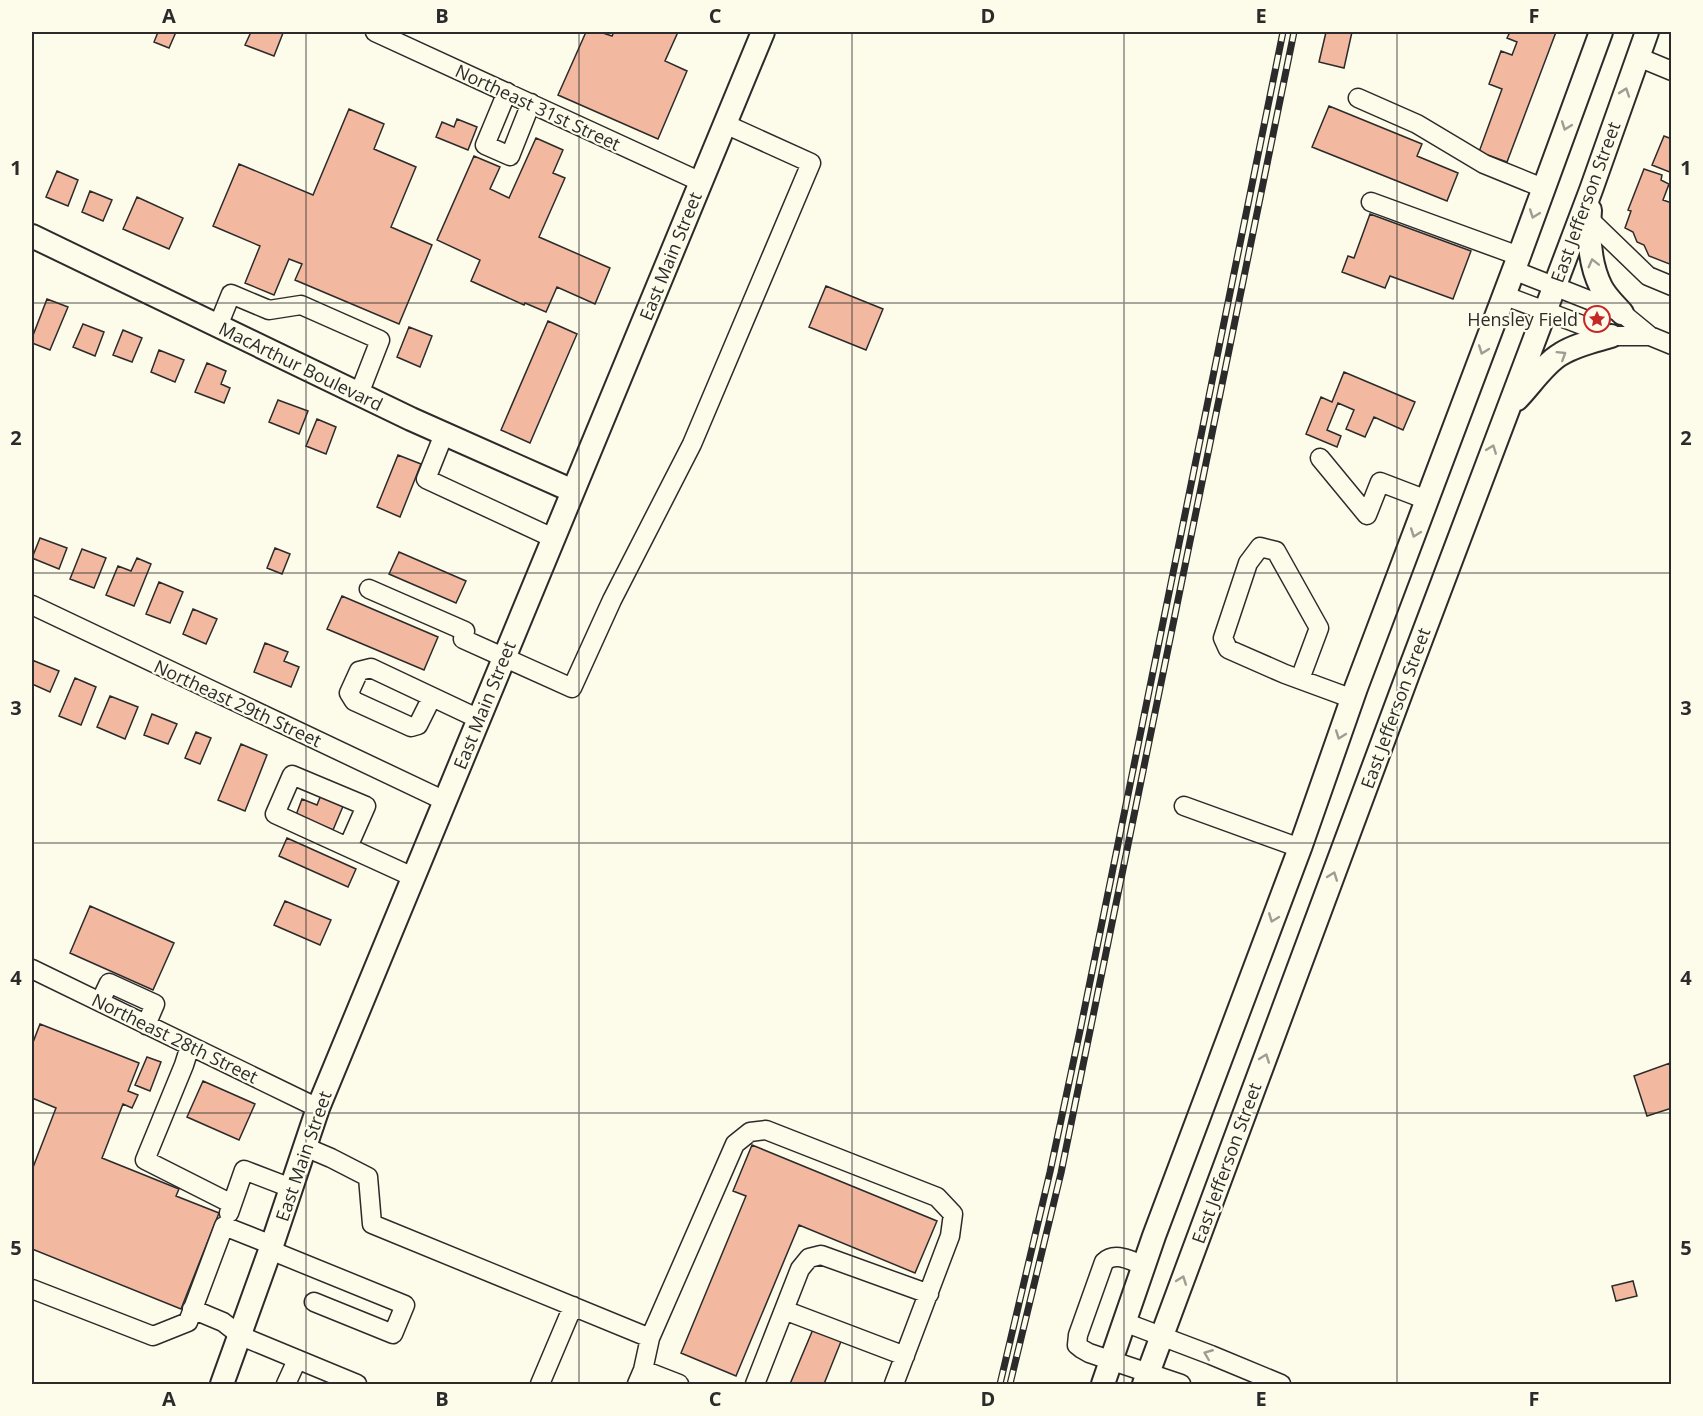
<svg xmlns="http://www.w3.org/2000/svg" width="1703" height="1416" font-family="'Open Sans',sans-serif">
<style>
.building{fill:#f2b8a0;stroke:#2b2b2b;stroke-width:1.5}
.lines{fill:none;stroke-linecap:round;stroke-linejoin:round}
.minor-casing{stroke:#2b2b2b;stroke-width:21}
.major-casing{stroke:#2b2b2b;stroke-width:26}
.minor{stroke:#fdfbea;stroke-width:18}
.major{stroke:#fdfbea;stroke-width:22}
.rail-casing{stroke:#2b2b2b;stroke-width:7}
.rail{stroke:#fdfbea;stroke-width:4.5;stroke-dasharray:14;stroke-linecap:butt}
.oneway{stroke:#9e9d94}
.grid{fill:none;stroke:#2b2b2b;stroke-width:1.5;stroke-opacity:0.55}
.labels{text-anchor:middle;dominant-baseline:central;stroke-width:4.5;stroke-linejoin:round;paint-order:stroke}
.street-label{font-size:18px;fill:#2b2b2b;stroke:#fdfbea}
.poi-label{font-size:18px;fill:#2b2b2b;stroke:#fdfbea;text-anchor:end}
.neatline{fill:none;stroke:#2b2b2b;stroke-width:2}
.grid-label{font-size:20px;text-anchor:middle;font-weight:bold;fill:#2b2b2b}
</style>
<rect width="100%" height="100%" fill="#fdfbea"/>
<path class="building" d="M158 32H176L169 48 154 42Z
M251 32H279L283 33 274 56 245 45Z
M586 32H600L612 36 614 32H678L665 61 687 71 658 139 558 95Z
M1326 32H1352L1344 68 1319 62Z
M1510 32H1556L1507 162 1479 152 1502 89 1489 84 1501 51 1512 55 1517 42 1507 38Z
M1329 106 1422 144 1417 156 1458 173 1447 201 1312 147Z
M349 109 384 124 374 149 416 167 391 227 432 245 399 324 295 280 302 264 289 259 274 295 245 283 260 246 213 226 239 164 313 195Z
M457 119 477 127 468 150 436 137 442 122 454 127Z
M1664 136 1672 139V173L1652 165Z
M536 138 563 150 553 173 565 178 539 237 610 268 595 304 557 287 546 312 525 303 524 305 471 281 480 260 437 240 474 156 500 167 490 189 509 198Z
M1644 169 1662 175 1661 180 1669 184 1663 200 1672 203V265L1649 256 1644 245 1637 242 1633 232 1625 228 1631 211 1628 210Z
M57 171 78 180 68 206 46 197Z
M90 191 112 200 103 221 82 212Z
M137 197 183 218 169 249 123 229Z
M1370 214 1471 251 1453 299 1390 276 1385 288 1342 272 1348 256 1354 258Z
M826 286 883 309 866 350 809 327Z
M47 299 68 307 50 350 32 343V338Z
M548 321 577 334 530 443 501 430Z
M83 324 104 332 95 356 73 347Z
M409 327 432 336 420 367 397 357Z
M123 330 142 338 132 362 113 355Z
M159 350 184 360 175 382 151 372Z
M207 363 226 371 221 384 230 388 224 403 195 392Z
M1344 372 1415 402 1403 430 1374 417 1365 437 1346 429 1354 410 1338 403 1327 430 1341 436 1337 447 1306 434 1321 397 1332 402Z
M278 400 308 411 299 434 269 422Z
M317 419 336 427 326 454 306 446Z
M398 455 421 464 400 517 377 507Z
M40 538 67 548 59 569 32 558Z
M275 548 290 554 282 574 267 568Z
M82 549 106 558 94 588 70 579Z
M399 552 466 581 456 603 389 574Z
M137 558 151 564 134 606 106 595 118 566 131 571Z
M159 582 183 592 170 623 146 614Z
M342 596 438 637 424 670 327 629Z
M193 609 217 619 206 644 183 634Z
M265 643 288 652 284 661 299 667 291 687 254 672Z
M32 660 59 671 50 692 32 684Z
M75 678 96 687 81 725 59 716Z
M110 696 138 707 125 739 97 727Z
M152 714 177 724 168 744 144 735Z
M196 732 211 738 200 764 185 758Z
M241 744 267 755 245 811 218 800Z
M321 795 344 804 333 830 296 815 302 799 317 805Z
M287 838 356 869 348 887 279 856Z
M285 901 331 920 320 945 274 925Z
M90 906 174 943 153 990 70 953Z
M40 1024 139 1063 128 1091 138 1095 132 1108 123 1104 102 1158 179 1189 176 1196 219 1213 181 1309 32 1249V1170L56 1108 32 1098V1045Z
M147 1057 161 1062 150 1091 135 1085Z
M1670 1063 1672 1108 1647 1116 1634 1076Z
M203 1081 255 1104 239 1140 187 1117Z
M752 1145 937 1221 915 1273 799 1225 736 1376 681 1353 746 1196 733 1191Z
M1633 1281 1637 1296 1616 1301 1612 1286Z
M814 1327 842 1339 824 1384H790Z"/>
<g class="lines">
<defs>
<path id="minor" d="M375 32 701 182
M1638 57 1672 71
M507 92 485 145 510 156 531 103
M1358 98 1417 124 1484 164 1543 188
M1371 202 1519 256
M1589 219 1648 276 1672 286
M1513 270 1622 313 1650 336 1672 345
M1503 295 1611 336H1650
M218 326 231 294 269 310 301 305 380 340 359 394
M444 434 426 479 553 538
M1320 458 1367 515 1380 482 1427 500
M369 589 465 631 463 639 572 688 612 600 692 444 811 163 725 124
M32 605 445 801
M1300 679 1319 628 1276 551 1260 547 1248 563 1223 638 1228 649 1285 674 1353 699
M432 697 418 725 411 727 354 701 349 693 359 671 371 668 479 719
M1184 806 1300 848
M348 847 366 806 292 775 275 814 413 877
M32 969 318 1108
M100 1002 109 983 155 1004 146 1025
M190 1046 184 1065 145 1160 232 1204
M305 1147 331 1158 368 1177 372 1224 650 1338 643 1370 637 1384
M229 1213 244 1170 291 1188
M270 1250 405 1305 393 1334 314 1302
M1143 1265C1131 1261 1115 1251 1104 1262L1078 1335 1077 1345 1082 1349 1089 1353 1181 1384
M32 1289 153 1336 188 1322 224 1226 272 1245
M192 1309 223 1322 241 1336 357 1384
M784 1310 905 1356
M1124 1322 1211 1355 1281 1384
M650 1338 735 1144 750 1132 766 1130 937 1197 953 1214 950 1236 894 1384
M643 1370 679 1384
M286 1384 297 1360
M540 1384 573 1306
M755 1384 800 1269 809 1258 821 1255 929 1294"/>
<path id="major" d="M1590 210C1588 236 1589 263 1601 287 1606 297 1615 305 1622 313
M32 236 411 419 573 491
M1517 399C1530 386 1545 363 1561 354 1575 345 1594 341 1611 336
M222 1384 272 1245 318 1108 763 32
M1103 1384 1154 1236 1300 848 1356 688 1519 256 1601 32
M1144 1384 1408 674 1591 190 1647 32"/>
</defs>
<use href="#minor" class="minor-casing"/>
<use href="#major" class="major-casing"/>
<use href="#minor" class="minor"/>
<use href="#major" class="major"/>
<defs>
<path id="rail" d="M1000 1384 1050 1172 1081 1026 1283 32
M1010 1384 1061 1173 1294 32"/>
</defs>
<use href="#rail" class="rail-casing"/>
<use href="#rail" class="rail"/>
</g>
<defs><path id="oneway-chevron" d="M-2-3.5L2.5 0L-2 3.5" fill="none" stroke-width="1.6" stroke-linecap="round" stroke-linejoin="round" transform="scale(1.5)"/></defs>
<g class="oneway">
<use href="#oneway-chevron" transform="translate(1625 92) rotate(-71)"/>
<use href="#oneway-chevron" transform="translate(1566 126) rotate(110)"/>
<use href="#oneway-chevron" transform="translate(1534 214) rotate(110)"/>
<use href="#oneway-chevron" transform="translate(1593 263) rotate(-104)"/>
<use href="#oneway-chevron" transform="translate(1483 350) rotate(110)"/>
<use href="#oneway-chevron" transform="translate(1562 355) rotate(-32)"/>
<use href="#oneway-chevron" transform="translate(1492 449) rotate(-69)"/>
<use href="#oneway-chevron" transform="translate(1415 533) rotate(110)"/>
<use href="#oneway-chevron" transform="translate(1340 735) rotate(110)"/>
<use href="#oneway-chevron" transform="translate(1333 876) rotate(-70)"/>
<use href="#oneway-chevron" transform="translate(1273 918) rotate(111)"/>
<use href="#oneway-chevron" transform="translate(1265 1058) rotate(-70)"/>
<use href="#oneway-chevron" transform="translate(1182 1280) rotate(-70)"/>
<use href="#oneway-chevron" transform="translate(1208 1354) rotate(-158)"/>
</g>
<path class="grid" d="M306 32V1384M579 32V1384M852 32V1384M1124 32V1384M1397 32V1384M32 303H1672M32 573H1672M32 843H1672M32 1113H1672"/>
<defs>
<symbol id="sight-ring" viewBox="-11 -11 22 22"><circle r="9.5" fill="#fdfbea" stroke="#c62828" stroke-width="1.5"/><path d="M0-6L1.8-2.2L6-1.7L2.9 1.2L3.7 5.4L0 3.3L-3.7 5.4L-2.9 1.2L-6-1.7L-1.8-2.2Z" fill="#c62828"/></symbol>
</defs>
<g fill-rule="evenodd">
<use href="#sight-ring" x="1582" y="304" width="30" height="30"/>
</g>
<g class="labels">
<g class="street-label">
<text transform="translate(538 107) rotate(25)">Northeast 31st Street</text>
<text transform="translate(1585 202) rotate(-70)">East Jefferson Street</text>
<text transform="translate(670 256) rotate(-68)">East Main Street</text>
<text transform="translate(301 366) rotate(26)">MacArthur Boulevard</text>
<text transform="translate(238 703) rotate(25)">Northeast 29th Street</text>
<text transform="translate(484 705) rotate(-68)">East Main Street</text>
<text transform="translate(1395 708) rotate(-70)">East Jefferson Street</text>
<text transform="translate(175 1038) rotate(26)">Northeast 28th Street</text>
<text transform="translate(303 1156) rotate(-71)">East Main Street</text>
<text transform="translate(1226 1163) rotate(-70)">East Jefferson Street</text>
</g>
<g class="poi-label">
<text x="1578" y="319">Hensley Field</text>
</g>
</g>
<rect width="1703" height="1416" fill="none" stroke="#fdfbea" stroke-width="66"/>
<rect x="33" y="33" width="1637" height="1350" class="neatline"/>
<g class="grid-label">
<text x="169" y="23">A</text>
<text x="442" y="23">B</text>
<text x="715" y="23">C</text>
<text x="988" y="23">D</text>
<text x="1261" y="23">E</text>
<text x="1534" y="23">F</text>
<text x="16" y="175">1</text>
<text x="1686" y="175">1</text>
<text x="16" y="445">2</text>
<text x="1686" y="445">2</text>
<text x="16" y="715">3</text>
<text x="1686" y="715">3</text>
<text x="16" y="985">4</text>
<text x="1686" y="985">4</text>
<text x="16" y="1255">5</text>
<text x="1686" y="1255">5</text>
<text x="169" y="1406">A</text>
<text x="442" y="1406">B</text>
<text x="715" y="1406">C</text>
<text x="988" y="1406">D</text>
<text x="1261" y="1406">E</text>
<text x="1534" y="1406">F</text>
</g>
</svg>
